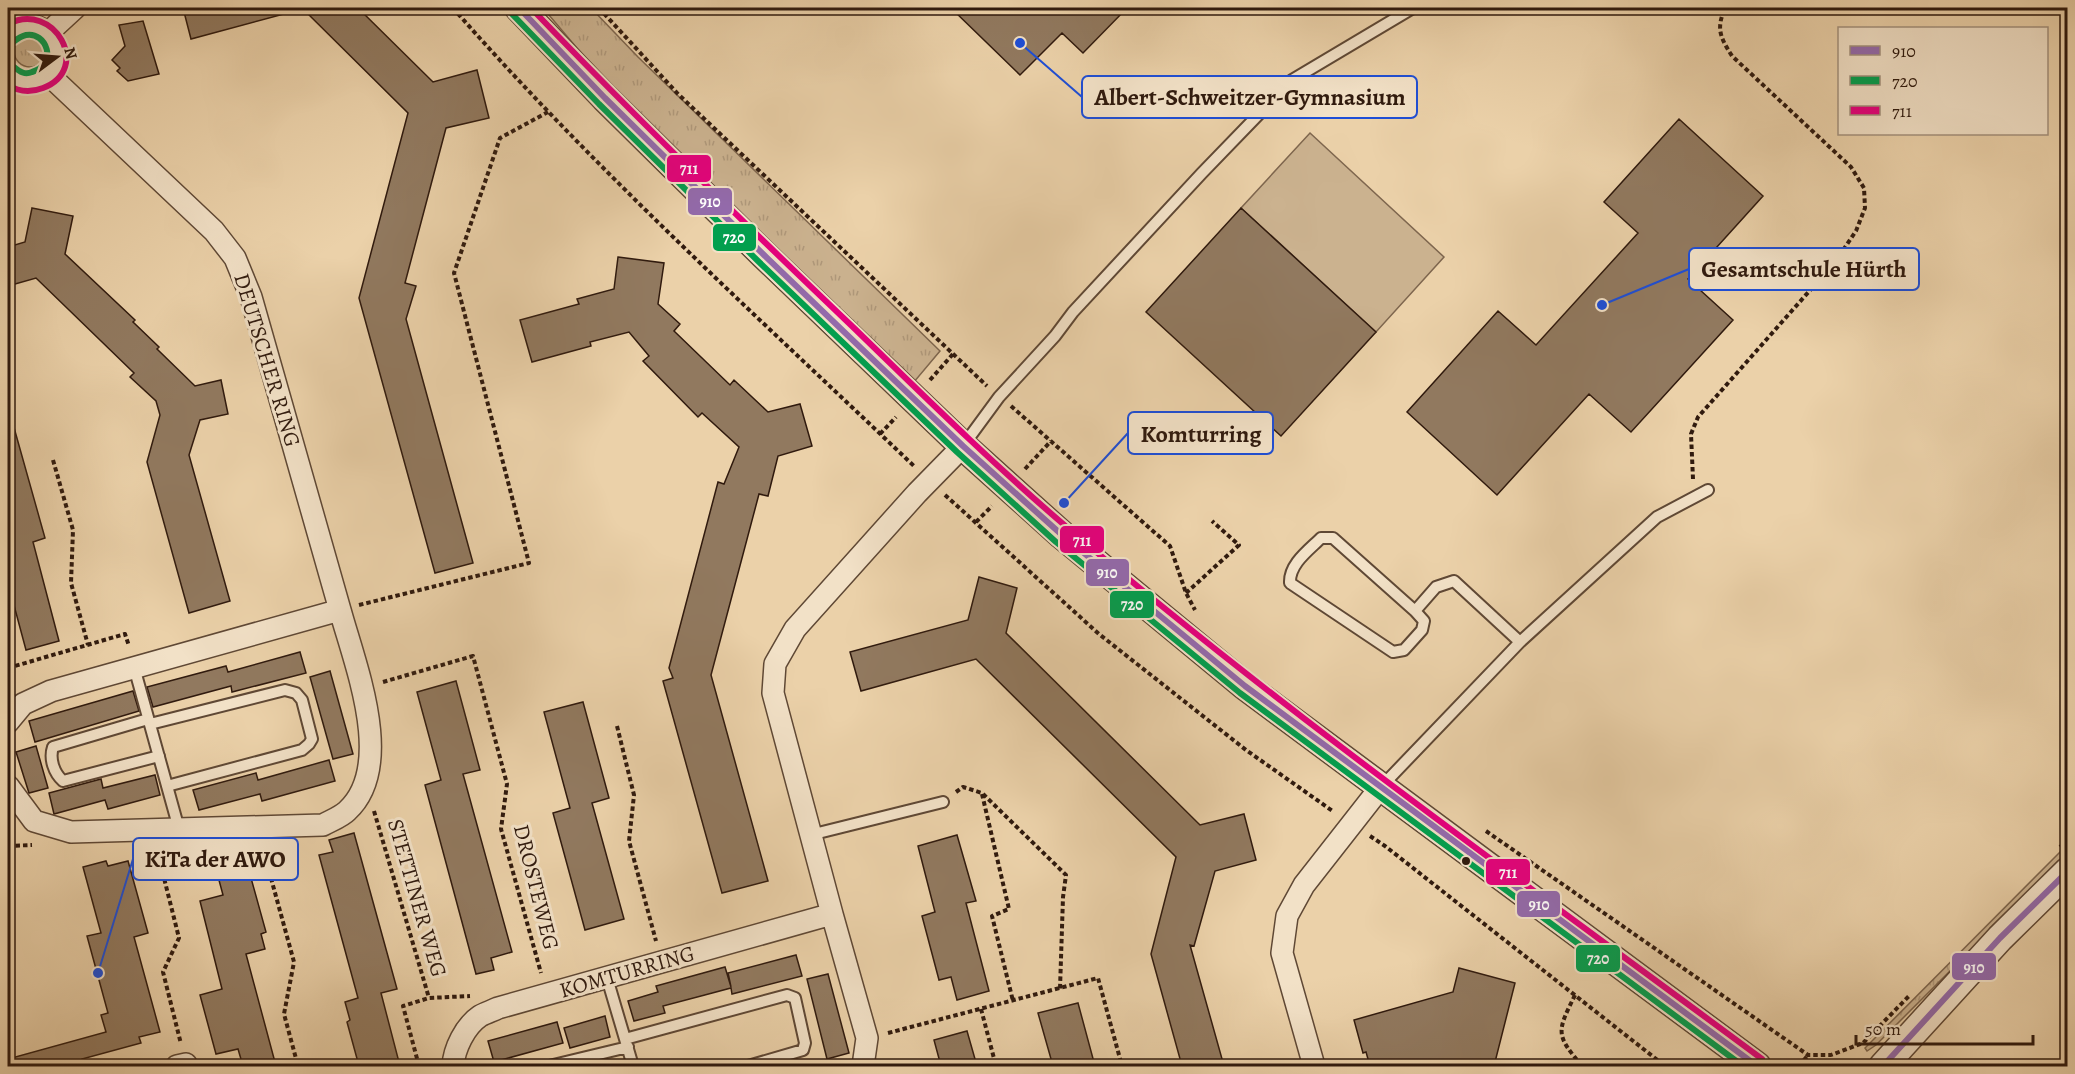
<svg xmlns="http://www.w3.org/2000/svg" width="2075" height="1074" font-family="Alegreya,serif">
<style>
.grass{fill:url(#grass-tufts);stroke:#7e664e;stroke-width:1.5}
.park{fill:#cbb28f;stroke:#7e664e;stroke-width:1.5}
.building{fill:#91795f;stroke:#301a0e;stroke-width:1.5}
.lines{fill:none;stroke-linecap:round;stroke-linejoin:round}
.service-casing{stroke:#5f4835;stroke-width:14}
.minor-casing{stroke:#5f4835;stroke-width:24}
.tertiary-casing{stroke:#5f4835;stroke-width:30}
.path{stroke:#301a0e;stroke-width:4;stroke-dasharray:4.5 3;stroke-linecap:butt}
.service{stroke:#f2e1c7;stroke-width:10}
.minor{stroke:#f2e1c7;stroke-width:21}
.tertiary{stroke:#f2e1c7;stroke-width:27}
.bus-1-casing{stroke:#f2e1c7;stroke-width:10}
.bus-2-casing{stroke:#f2e1c7;stroke-width:10}
.bus-3-casing{stroke:#f2e1c7;stroke-width:10}
.bus-1{stroke:#936aab;stroke-width:6}
.bus-2{stroke:#029f4e;stroke-width:6}
.bus-3{stroke:#e5007d;stroke-width:6}
.bus-dot{fill:#301a0e;stroke:#f2e1c7;stroke-width:2}
.labels{text-anchor:middle;dominant-baseline:central;stroke-width:6;stroke-linejoin:round;paint-order:stroke}
.street-label{font-size:22px;fill:#301a0e;stroke:#f2e1c7}
.leader{fill:none;stroke:#1d4ed8;stroke-width:2}
.callout-dot{fill:#1d4ed8;stroke:#f2e1c7;stroke-width:2}
.callout{fill:#f2e1c7;stroke:#1d4ed8;stroke-width:2}
.callout-label{font-size:24px;text-anchor:middle;font-weight:bold;fill:#301a0e}
.line-badge{stroke:#f2e1c7;stroke-width:2}
.badge-label{font-size:16px;text-anchor:middle;font-weight:bold;fill:#fff}
</style>
<defs>
<pattern id="grass-tufts" width="24" height="20" patternUnits="userSpaceOnUse" patternTransform="scale(1.5)"><rect width="24" height="20" fill="#cbb28f"/><path d="M3 7l-1-3M5 7V3M7 7l1-3M15 17l-1-3M17 17v-4M19 17l1-3" fill="none" stroke="#af987a"/></pattern>
</defs>
<rect width="100%" height="100%" fill="#ebd1a9"/>
<filter id="stains"><feTurbulence type="fractalNoise" baseFrequency=".00333" numOctaves="4"/><feColorMatrix values="0 0 0 0 .2 0 0 0 0 .09 0 0 0 0 .02 0 0 0 .5 -.17"/></filter>
<radialGradient id="worn" r=".72"><stop offset=".6" stop-color="#630" stop-opacity="0"/><stop offset="1" stop-color="#630" stop-opacity=".3"/></radialGradient>
<path class="grass" d="M543 8H591L638 57 940 351 914 382 733 211 599 74Z
M14 51a16 16 0 1 1 32 0a16 16 0 1 1-32 0Z
M2067 845V854L1876 1045 1867 1051 1865 1048Z"/>
<path class="park" d="M1310 133 1444 257 1376 332 1241 208Z"/>
<path class="building" d="M183 8H283L284 14 191 39Z
M302 8H358L433 82 477 70 489 118 446 128 405 283 416 286 406 319 473 563 435 573 359 298 408 113Z
M951 8H1127L1083 53 1062 33 1020 75Z
M143 21 159 74 128 81 117 71 120 68 112 60 125 46 119 25Z
M1679 119 1763 196 1688 279 1733 320 1631 432 1589 394 1497 495 1407 412 1498 311 1536 345 1638 233 1604 202Z
M32 208 73 216 65 254 135 320 133 322 159 347 157 349 195 386 221 380 228 414 200 420 189 455 230 601 189 613 147 462 160 415 156 401 130 377 134 373 36 278 8 286V247L25 242Z
M1241 208 1376 332 1281 436 1146 312Z
M618 257 664 263 658 304 680 324 674 331 730 385 734 380 768 412 800 404 812 446 778 456 768 496 759 494 711 675 768 881 722 893 663 681 673 678 669 668 718 482 724 484 739 447 702 413 698 417 643 361 649 356 629 332 590 342 591 346 532 362 520 320 579 304 577 299 614 289Z
M13 424 45 538 33 542 59 641 26 650 8 583V425Z
M979 577 1017 588 1006 633 1200 825 1244 814 1256 860 1215 871 1194 946 1190 945 1224 1066H1182L1151 954 1176 857 976 659 861 691 850 652 968 620Z
M300 652 306 673 232 692 231 686 153 707 147 687 226 666 228 672Z
M330 671 353 754 333 759 310 677Z
M456 681 480 770 463 774 512 952 491 958 494 970 476 974 425 785 441 780 417 692Z
M133 691 139 711 35 742 29 721Z
M583 702 609 798 592 803 624 919 585 930 553 813 570 808 544 712Z
M36 746 48 788 29 793 16 752Z
M329 760 335 781 262 801 260 794 199 810 193 790 256 773 258 780Z
M155 775 160 795 108 809 105 800 54 814 49 793 101 779 103 788Z
M354 833 397 989 381 993 400 1066H359L347 1022 350 1020 345 1002 358 998 319 855 333 852 329 840Z
M957 835 976 901 966 903 989 991 957 1000 951 977 939 980 922 916 935 912 918 846Z
M246 860 266 932 261 934 265 949 246 954 276 1066H243L238 1049 216 1054 200 995 222 989 200 901 223 895 216 869Z
M106 861 108 866 128 861 148 933 134 937 160 1032 139 1037 141 1043 82 1059 84 1066H8V1059L106 1032 101 1015 108 1013 87 936 101 933 83 867Z
M796 955 802 976 732 994 731 988 701 996 663 1006 665 1013 634 1021 628 1001 658 992 656 986 725 967 731 987 728 973Z
M1459 968 1515 983 1494 1066H1370L1366 1052 1363 1053 1354 1020 1453 992Z
M828 974 849 1053 827 1059 807 979Z
M1078 1003 1095 1066H1053L1038 1013Z
M605 1016 610 1037 570 1048 564 1028Z
M557 1022 563 1043 494 1062 488 1041Z
M967 1031 977 1066H941L934 1040Z"/>
<g class="lines">
<defs>
<path id="service" d="M963 446 999 397 1055 336 1073 312 1202 173 1292 80 1413 8
M1415 611 1333 538H1321C1309 550 1289 564 1290 583L1393 652 1404 650 1422 630 1424 621 1415 611 1436 587 1454 581 1520 642
M134 667 179 829
M148 719 53 747C49 759 54 773 63 781L159 756
M150 724 285 690 296 693 302 700 312 739 309 744 302 750 167 786
M1381 787 1520 642 1657 517 1708 490
M810 835 943 802
M607 978 633 1066
M625 1039 787 995 795 998 805 1043 803 1050 748 1066
M549 1066 628 1047"/>
<path id="minor" d="M49 32 75 8
M8 34C43 0 86 73 32 82 23 84 14 80 8 73
M49 75 214 231 235 258 251 297 340 610
M8 722 23 704 51 691 340 610C355 665 396 766 347 811 341 817 330 821 323 825L71 832 34 821 8 786
M832 914 773 693 775 664 795 629 917 493 963 446
M177 1066 186 1064
M453 1066C454 1049 465 1026 480 1016 485 1013 492 1011 498 1008L832 914 867 1038 863 1066
M1314 1066 1282 953 1287 916 1304 885 1380 788"/>
<path id="tertiary" d="M519 8 605 98 764 255 963 446 1062 535 1245 686 1757 1066
M1883 1066 2000 938 2068 871"/>
</defs>
<use href="#service" class="service-casing"/>
<use href="#minor" class="minor-casing"/>
<use href="#tertiary" class="tertiary-casing"/>
<path class="path" d="M453 8C596 171 758 317 915 467
M599 8 678 94 987 386
M930 380 953 354
M1011 406 1170 546 1186 593 1195 610
M880 434 896 417
M53 460 73 530 71 583 88 645
M1025 469 1051 441
M1693 479 1691 434 1698 417 1835 262 1856 231 1865 208 1864 188 1851 167 1732 56C1720 37 1716 29 1725 8
M945 495 1099 634 1246 750 1334 812
M976 522 992 506
M1186 593 1239 545 1212 521
M359 605 529 563 454 273 500 138 548 112
M8 668 125 634 129 646
M383 682 473 656 507 784 501 829 541 973
M617 726 634 795 629 841 656 941
M956 792 963 787 982 793 1066 875 1063 897 1060 989
M982 794 1009 909 992 916 1013 1001
M374 811 429 998
M1486 831 1808 1055H1831L1863 1043 1909 996
M1370 836 1385 846 1665 1066
M8 846 32 845
M2060 847 2068 840
M263 849 294 962 284 1014 298 1066
M157 850 179 938 163 972 181 1044
M8 894V909
M1575 995C1557 1032 1555 1034 1582 1066
M981 1009 996 1066
M888 1033 1098 978 1122 1066
M419 1066 403 1006 429 998 470 996
M1799 1066 1808 1055"/>
<use href="#service" class="service"/>
<use href="#minor" class="minor"/>
<use href="#tertiary" class="tertiary"/>
<defs>
<path id="bus-1" d="M519 8 605 98 764 255 963 446 1062 535 1245 686 1757 1066
M1883 1066 2000 938 2068 871"/>
<path id="bus-2" d="M512 14 599 104 758 261 957 452 1056 542 1240 693 1743 1066
M13 42C17 39 21 36 26 35 46 31 59 64 32 72 25 75 20 72 14 67"/>
<path id="bus-3" d="M531 8C636 118 745 224 855 329 925 397 995 466 1069 529 1291 718 1529 886 1762 1059
M8 24C54 0 93 69 43 88 30 93 19 92 8 85"/>
</defs>
<use href="#bus-1" class="bus-1-casing"/>
<use href="#bus-2" class="bus-2-casing"/>
<use href="#bus-3" class="bus-3-casing"/>
<use href="#bus-1" class="bus-1"/>
<use href="#bus-2" class="bus-2"/>
<use href="#bus-3" class="bus-3"/>
</g>
<circle class="bus-dot" cx="1466" cy="861" r="5"/>
<g class="labels">
<g class="street-label">
<text transform="translate(267 360) rotate(73)">DEUTSCHER RING</text>
<text transform="translate(536 887) rotate(76)">DROSTEWEG</text>
<text transform="translate(417 898) rotate(74)">STETTINER WEG</text>
<text transform="translate(627 972) rotate(-16)">KOMTURRING</text>
</g>
</g>
<path class="leader" d="M1020 43L1082 97M1602 305L1689 269M1064 503L1128 433M98 973L133 859"/>
<g class="callout-dot">
<circle cx="1020" cy="43" r="6"/>
<circle cx="1602" cy="305" r="6"/>
<circle cx="1064" cy="503" r="6"/>
<circle cx="98" cy="973" r="6"/>
</g>
<g class="callout">
<rect x="1082" y="76" width="335" height="42" rx="6"/>
<rect x="1689" y="248" width="230" height="42" rx="6"/>
<rect x="1128" y="412" width="145" height="42" rx="6"/>
<rect x="133" y="838" width="165" height="42" rx="6"/>
</g>
<g class="callout-label">
<text x="1250" y="105">Albert-Schweitzer-Gymnasium</text>
<text x="1804" y="277">Gesamtschule Hürth</text>
<text x="1201" y="442">Komturring</text>
<text x="215" y="867">KiTa der AWO</text>
</g>
<g class="line-badge">
<rect x="666" y="154" width="46" height="29" rx="6" fill="#e5007d"/>
<rect x="687" y="187" width="46" height="29" rx="6" fill="#936aab"/>
<rect x="712" y="223" width="45" height="29" rx="6" fill="#029f4e"/>
<rect x="1059" y="525" width="46" height="29" rx="6" fill="#e5007d"/>
<rect x="1085" y="558" width="45" height="29" rx="6" fill="#936aab"/>
<rect x="1109" y="590" width="46" height="29" rx="6" fill="#029f4e"/>
<rect x="1485" y="858" width="46" height="28" rx="6" fill="#e5007d"/>
<rect x="1516" y="890" width="45" height="28" rx="6" fill="#936aab"/>
<rect x="1575" y="944" width="46" height="29" rx="6" fill="#029f4e"/>
<rect x="1951" y="952" width="46" height="29" rx="6" fill="#936aab"/>
</g>
<g class="badge-label">
<text x="689" y="174">711</text>
<text x="710" y="207">910</text>
<text x="734" y="243">720</text>
<text x="1082" y="546">711</text>
<text x="1107" y="578">910</text>
<text x="1132" y="610">720</text>
<text x="1508" y="878">711</text>
<text x="1539" y="910">910</text>
<text x="1598" y="964">720</text>
<text x="1974" y="973">910</text>
</g>
<rect width="2075" height="1074" fill="none" stroke="#ebd1a9" stroke-width="30"/>
<rect x="9" y="9" width="2057" height="1056" fill="none" stroke="#301a0e" stroke-width="3"/>
<rect x="15" y="15" width="2045" height="1044" fill="none" stroke="#301a0e" stroke-width="1.5"/>
<rect x="1838" y="27" width="210" height="108" fill="#f2e1c7" stroke="#a4917d" stroke-width="1.5"/>
<rect x="1850" y="46" width="30" height="9" fill="#936aab" stroke="#a4917d" stroke-width="1.5"/>
<text x="1892" y="57" font-size="18" fill="#301a0e">910</text>
<rect x="1850" y="76" width="30" height="9" fill="#029f4e" stroke="#a4917d" stroke-width="1.5"/>
<text x="1892" y="87" font-size="18" fill="#301a0e">720</text>
<rect x="1850" y="106" width="30" height="9" fill="#e5007d" stroke="#a4917d" stroke-width="1.5"/>
<text x="1892" y="117" font-size="18" fill="#301a0e">711</text>
<g transform="translate(57 57) rotate(74)" stroke="#f2e1c7" stroke-width="4.5" paint-order="stroke">
<path d="M0-4.5L10 22L0 15L-10 22Z" fill="#301a0e"/>
<text y="-9" font-size="16" font-weight="bold" text-anchor="middle" fill="#301a0e">N</text>
</g>
<path d="M1856 1035v9h177v-9" fill="none" stroke="#301a0e" stroke-width="3"/>
<text x="1865" y="1035" font-size="18" fill="#301a0e" stroke="#f2e1c7" stroke-width="4.5" paint-order="stroke">50 m</text>
<rect width="100%" height="100%" filter="url(#stains)"/>
<rect width="100%" height="100%" fill="url(#worn)"/>
</svg>
